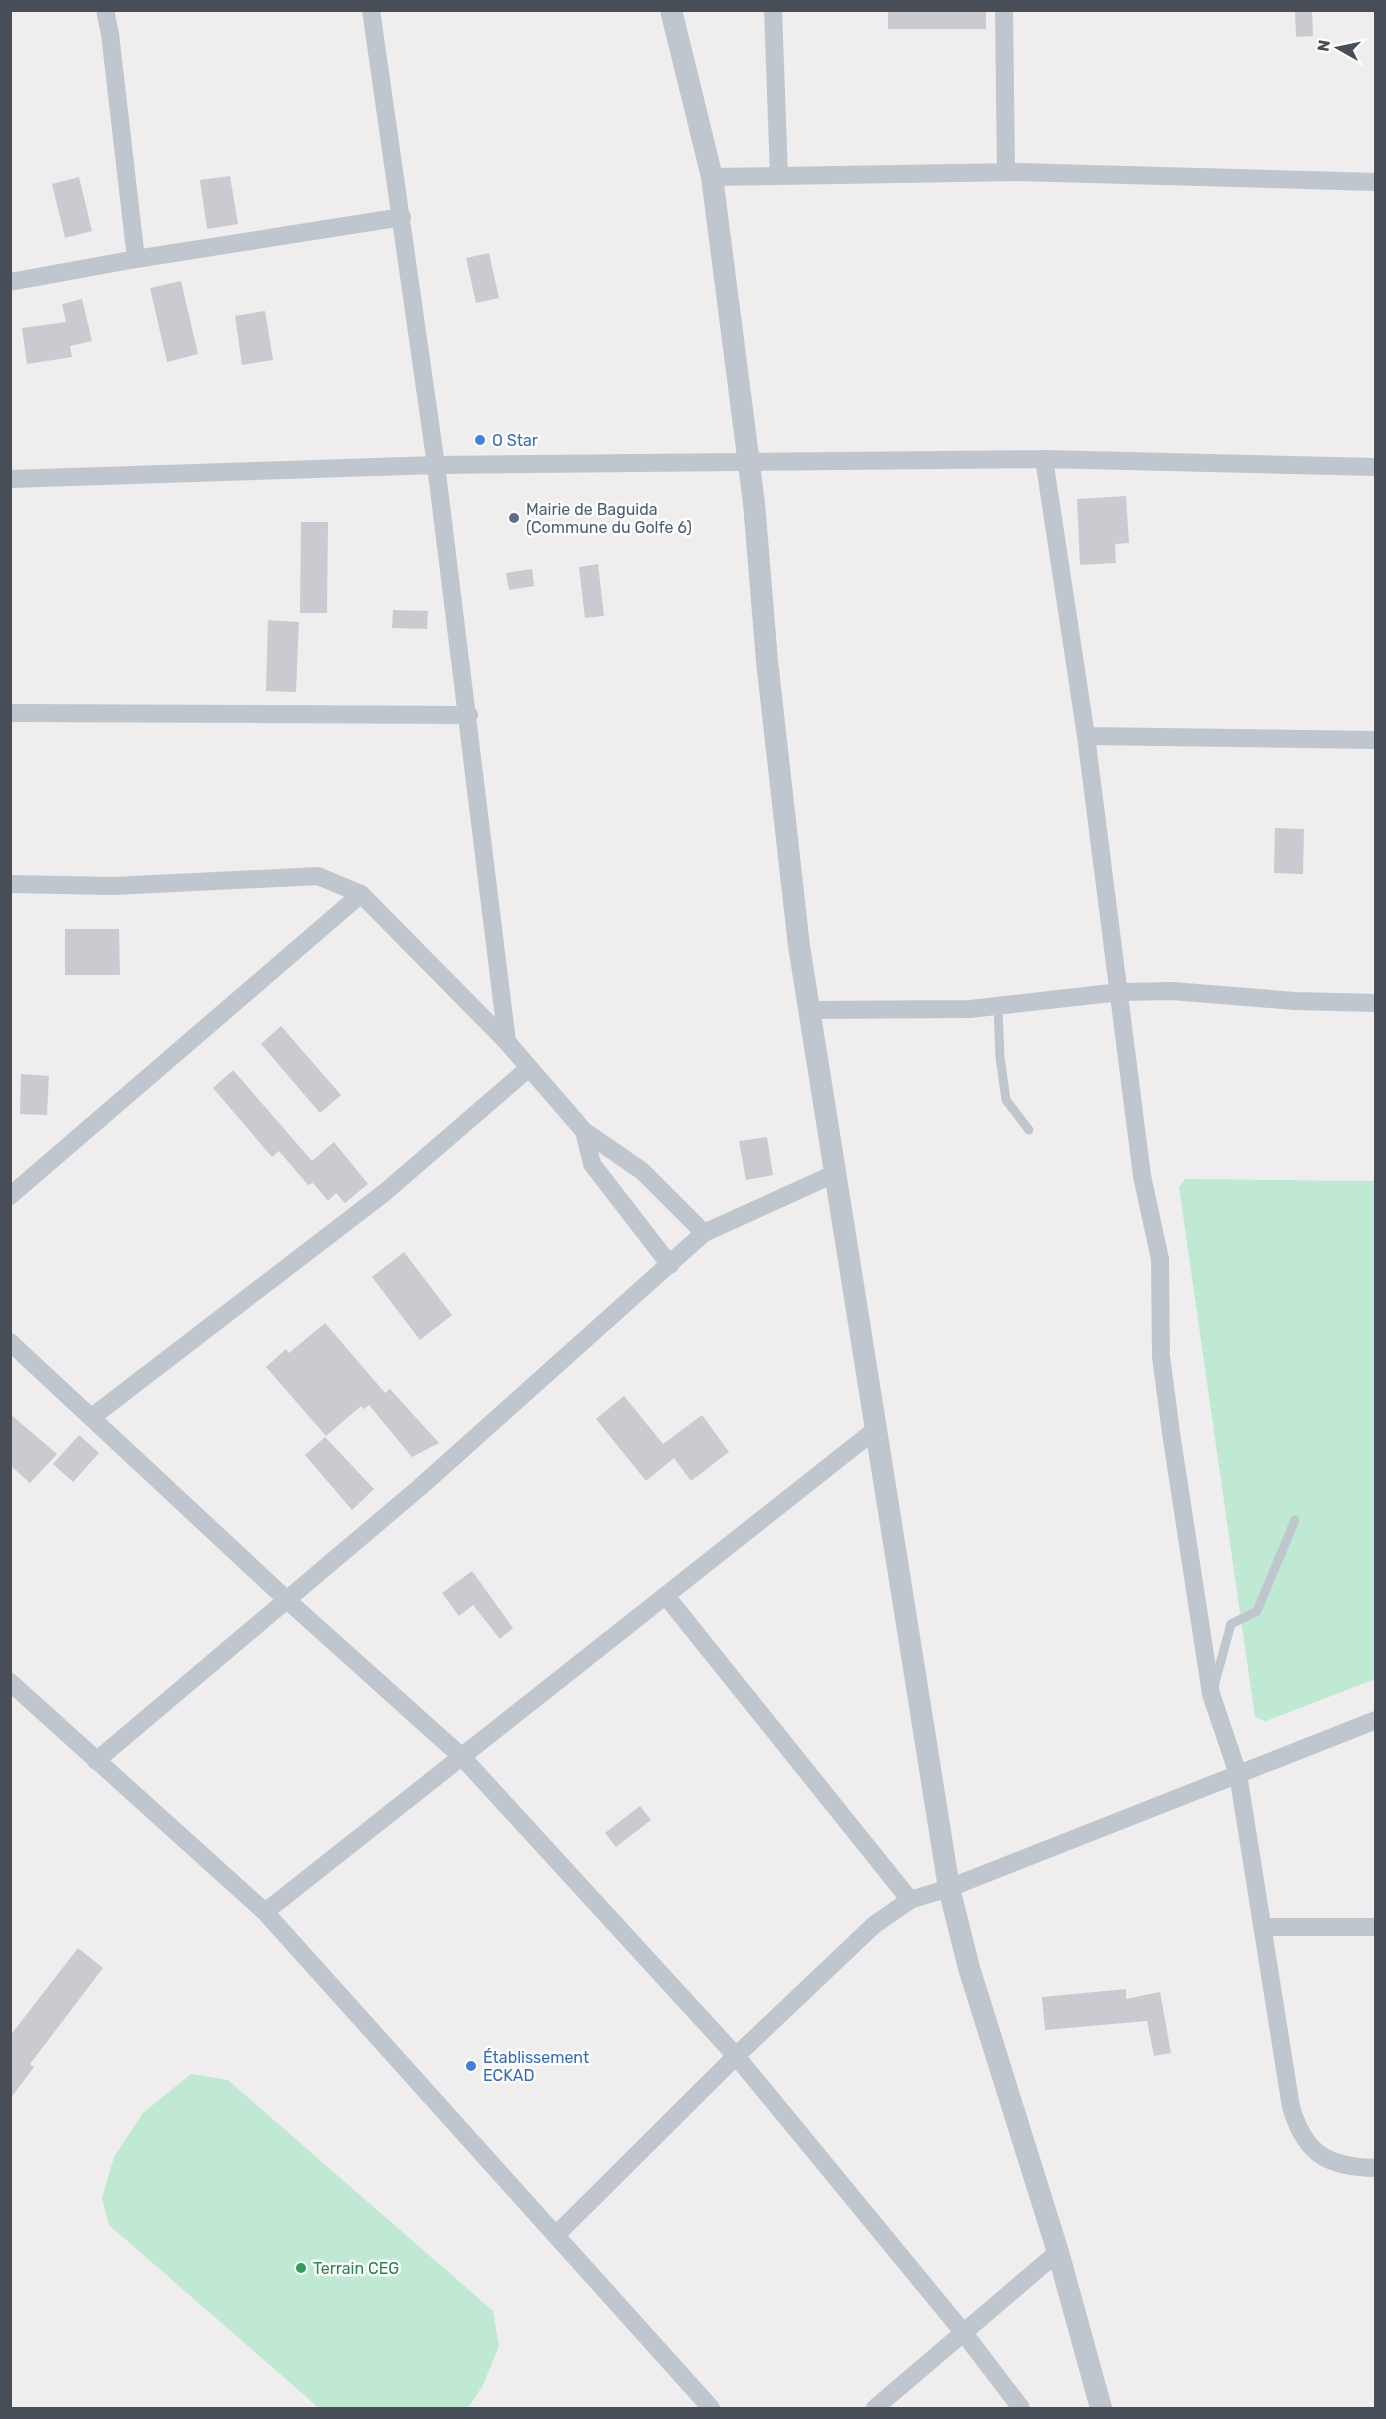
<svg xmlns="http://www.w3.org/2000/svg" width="1386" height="2419" font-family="Rubik,sans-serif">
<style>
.green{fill:#bfe9d3}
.building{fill:#cacbd1}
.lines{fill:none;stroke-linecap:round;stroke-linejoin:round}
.service{stroke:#bfc6cd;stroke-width:9}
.minor{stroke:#bfc6cd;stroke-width:18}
.tertiary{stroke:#bfc6cd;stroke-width:22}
.shop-dot{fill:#3f7fe0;stroke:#fff;stroke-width:2}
.service-dot{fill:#5c6f8a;stroke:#fff;stroke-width:2}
.leisure-dot{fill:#2e9e5b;stroke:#fff;stroke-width:2}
.labels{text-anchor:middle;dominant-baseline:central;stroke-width:5;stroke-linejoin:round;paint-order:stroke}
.shop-label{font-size:16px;fill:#366cbe;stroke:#fff;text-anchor:start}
.service-label{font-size:16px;fill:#4e5e75;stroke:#fff;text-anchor:start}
.leisure-label{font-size:16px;fill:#27864d;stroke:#fff;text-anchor:start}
</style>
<rect width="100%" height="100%" fill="#efeded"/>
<path class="green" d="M1185 1179 1375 1181V1679L1266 1721 1255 1717 1179 1187Z
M191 2074 228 2080 493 2311 499 2346 483 2385 468 2408H319L109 2225 102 2198 114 2157 143 2113Z"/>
<path class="building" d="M888 10H986V29H888Z
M1295 10H1312L1313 36 1296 37Z
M230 176 238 224 207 229 200 180Z
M79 177 92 231 65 238 52 184Z
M489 253 499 298 476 303 466 258Z
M181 281 198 354 167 362 150 288Z
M82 299 92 341 70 346 72 357 27 364 22 328 66 322 62 304Z
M265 311 273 360 242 365 235 316Z
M1126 496 1129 543 1115 544 1116 563 1080 565 1077 499Z
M301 522H328L327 613H300Z
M598 564 604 616 585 618 579 567Z
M532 569 534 586 509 590 506 573Z
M393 610 428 611 427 629 392 628Z
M268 620 299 622 296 692 266 691Z
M1275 828 1304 829 1303 874 1274 873Z
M65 929H119L120 975H65Z
M281 1026 341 1095 320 1113 261 1044Z
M233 1070 312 1161 334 1142 368 1184 345 1203 336 1193 328 1201 313 1183 308 1185 279 1151 272 1157 213 1088Z
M21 1074 49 1076 47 1115 20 1114Z
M767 1137 773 1175 746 1180 739 1141Z
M404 1252 452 1315 420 1340 372 1277Z
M325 1323 385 1393 390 1389 439 1443 412 1457 369 1405 364 1409 361 1406 326 1436 266 1367 286 1349 289 1353Z
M624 1396 663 1444 702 1415 729 1452 691 1481 674 1458 646 1481 596 1419Z
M10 1414 57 1454 30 1483 10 1465Z
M79 1435 99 1453 73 1482 53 1464Z
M325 1437 374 1489 352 1510 305 1455Z
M472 1571 513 1628 500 1639 473 1605 459 1616 442 1593Z
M640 1806 651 1820 616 1847 605 1833Z
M78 1948 103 1968 30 2064 34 2067 10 2099V2036Z
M1126 1989V1999L1160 1992 1171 2053 1154 2056 1147 2021 1045 2030 1042 1997Z"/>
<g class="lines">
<path class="service" d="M998 1008 1000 1057 1006 1100 1029 1130
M1214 1686 1231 1624 1257 1611 1295 1520"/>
<path class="minor" d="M105 10 110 34 136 259
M371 10 436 465 507 1042
M773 10 779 176
M1004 10 1006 172
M712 177 1017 172 1376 182
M10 282 136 259 402 217
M1044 459 1086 736 1142 1176 1160 1259 1161 1356 1171 1433 1211 1694 1238 1774 1291 2107C1305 2154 1327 2167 1376 2168
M10 479 436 465 1044 459 1376 467
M10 713 469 715
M1086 736 1376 740
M10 884 114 886 318 876 361 894 507 1042 584 1131 642 1171 704 1233
M808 1010 970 1009 1120 992 1172 991 1295 1001 1376 1003
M584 1131 592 1164 670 1265
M10 1196 361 894
M10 1342 287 1600 462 1757 736 2056 963 2332 1021 2408
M92 1417 384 1193 529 1068
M666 1596 910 1900
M10 1682 265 1912 711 2408
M96 1761 419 1488 704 1233 834 1174
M265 1912 875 1430
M1262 1927H1376
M557 2234 736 2056 874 1925 910 1900 949 1888 1376 1720
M875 2408 1058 2252"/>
<path class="tertiary" d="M671 10 712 177 754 503 767 661 799 946 949 1888 969 1968 1058 2252 1101 2408"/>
</g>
<g class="shop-dot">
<circle cx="480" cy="440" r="6"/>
<circle cx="471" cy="2066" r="6"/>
</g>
<circle class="service-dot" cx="514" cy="518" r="6"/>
<circle class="leisure-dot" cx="301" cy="2268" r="6"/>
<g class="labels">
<g class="shop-label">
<text x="492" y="440">O Star</text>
<text x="483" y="2057">Établissement<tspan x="483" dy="18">ECKAD</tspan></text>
</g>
<g class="service-label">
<text x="526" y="509">Mairie de Baguida<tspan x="526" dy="18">(Commune du Golfe 6)</tspan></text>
</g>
<g class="leisure-label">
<text x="313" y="2268">Terrain CEG</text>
</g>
</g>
<rect width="1386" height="2419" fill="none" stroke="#474e58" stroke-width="24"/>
<g transform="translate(1338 48) rotate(279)" stroke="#ffffff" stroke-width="4.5" paint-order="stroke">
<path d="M0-4.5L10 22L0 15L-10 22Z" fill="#474e58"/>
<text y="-9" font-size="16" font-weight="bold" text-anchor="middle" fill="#474e58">N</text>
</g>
</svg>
